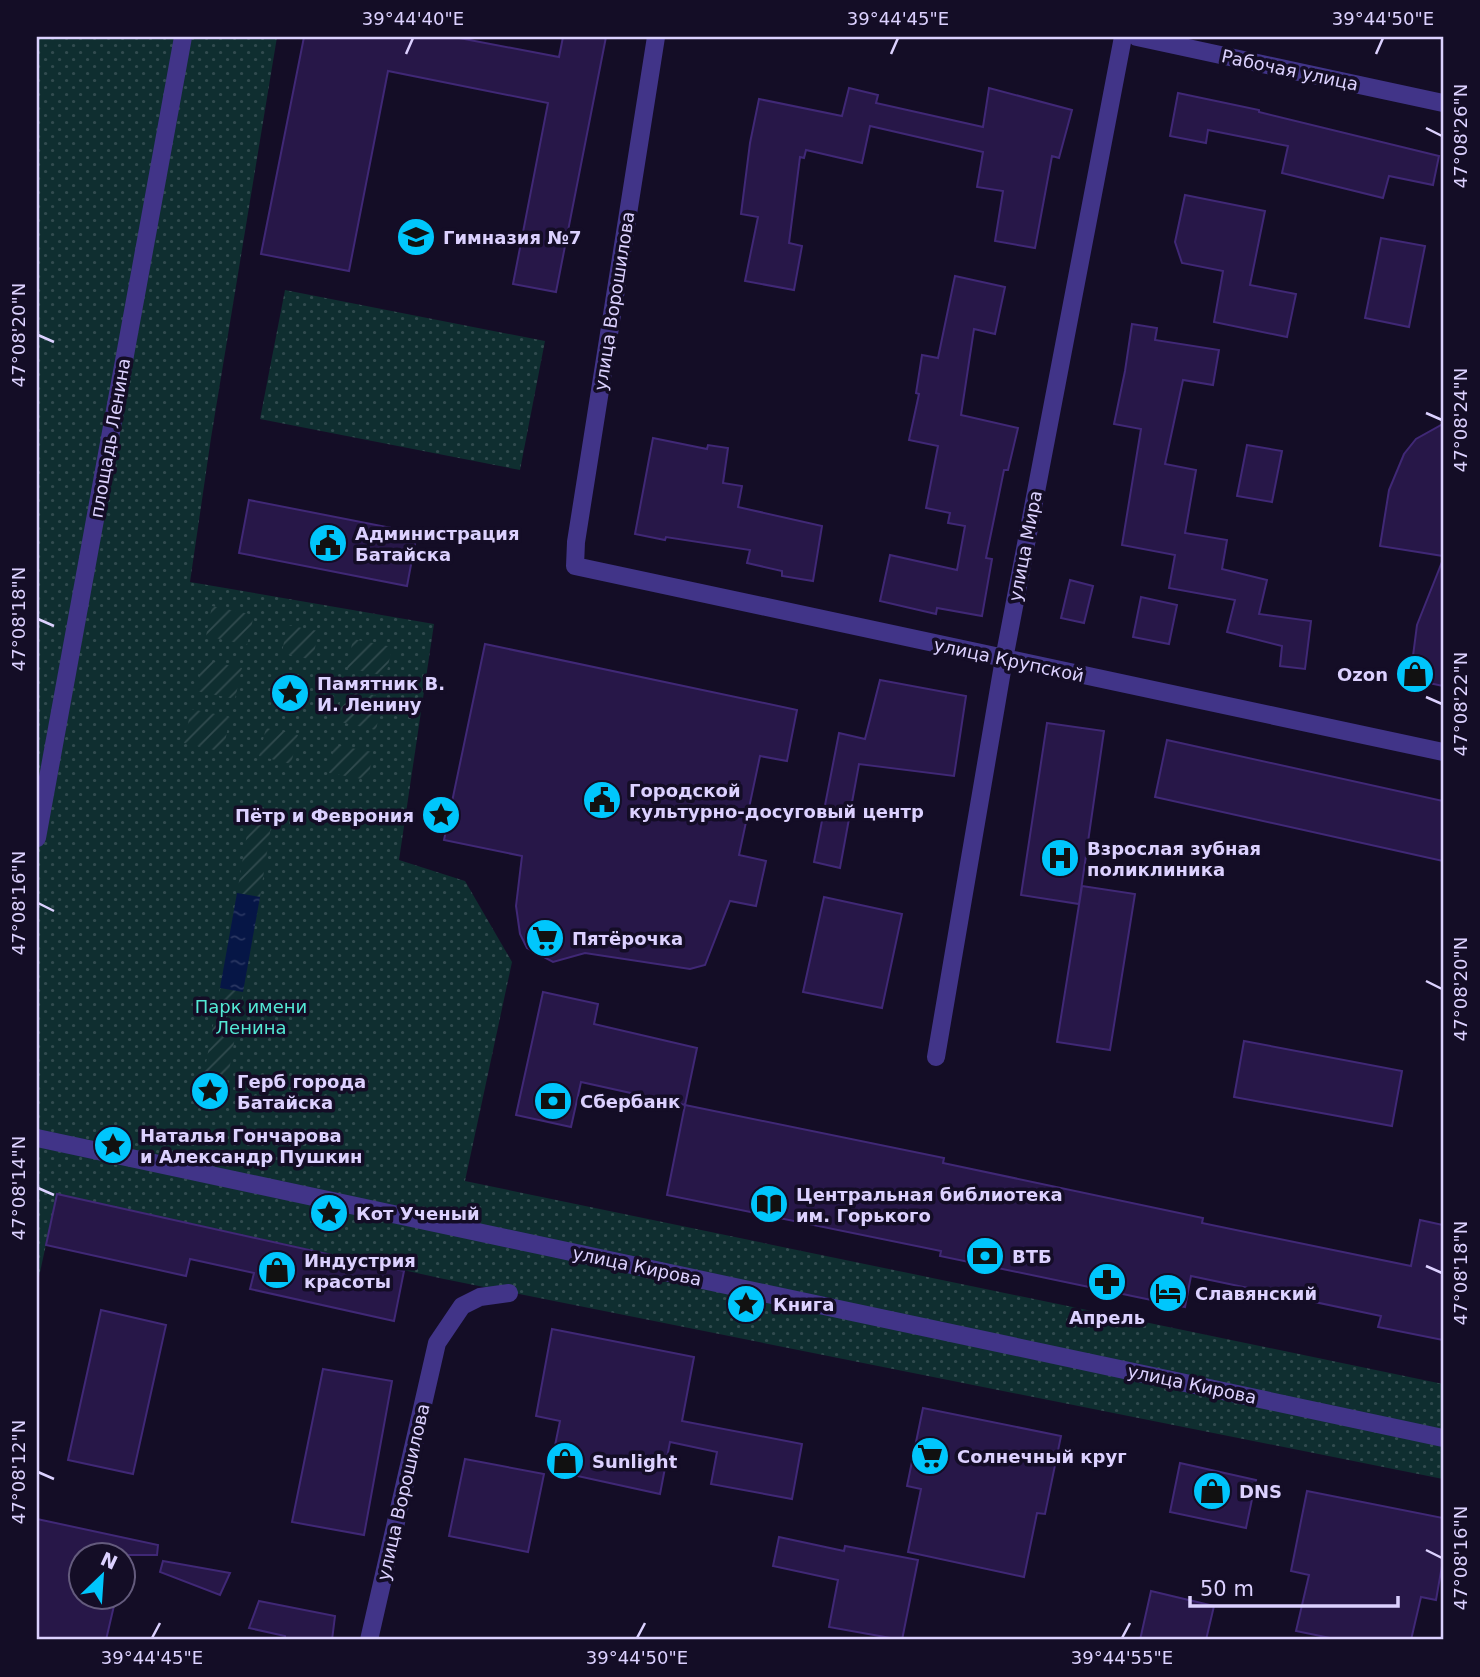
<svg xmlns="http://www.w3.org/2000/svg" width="1480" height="1677" font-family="'DejaVu Sans',sans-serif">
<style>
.park{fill:url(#park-dots)}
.garden{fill:url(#garden-furrows)}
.water{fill:url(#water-ripples)}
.building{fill:#271748;stroke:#402876;stroke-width:2}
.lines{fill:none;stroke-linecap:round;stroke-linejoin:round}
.pedestrian{stroke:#413488;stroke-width:18}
.minor{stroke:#413488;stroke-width:18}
.ticks{fill:none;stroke:#dcd1ff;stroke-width:2.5}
.labels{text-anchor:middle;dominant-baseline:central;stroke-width:7;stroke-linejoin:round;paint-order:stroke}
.street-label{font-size:18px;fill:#dcd1ff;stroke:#140d26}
.poi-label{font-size:18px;font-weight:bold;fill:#dcd1ff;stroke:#140d26;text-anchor:start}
.park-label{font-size:18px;fill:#54e9d5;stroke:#140d26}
.neatline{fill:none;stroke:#dcd1ff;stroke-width:2.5}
.ticks-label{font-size:18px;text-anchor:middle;fill:#dcd1ff}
</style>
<defs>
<pattern id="park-dots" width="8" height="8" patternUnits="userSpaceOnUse" patternTransform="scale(1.75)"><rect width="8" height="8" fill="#0f2e30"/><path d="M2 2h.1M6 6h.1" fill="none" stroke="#314b4f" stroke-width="1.8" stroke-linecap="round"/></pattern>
<pattern id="garden-furrows" width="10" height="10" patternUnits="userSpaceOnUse" patternTransform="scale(1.75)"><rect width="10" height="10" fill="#0f2e30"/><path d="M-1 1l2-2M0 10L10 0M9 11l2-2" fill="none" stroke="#314b4f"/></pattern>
<pattern id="water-ripples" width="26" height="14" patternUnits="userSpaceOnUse" patternTransform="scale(1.75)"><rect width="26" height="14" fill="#061646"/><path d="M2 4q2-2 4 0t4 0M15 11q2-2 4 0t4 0" fill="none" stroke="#2a3762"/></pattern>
</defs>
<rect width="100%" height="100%" fill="#140d26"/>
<path class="park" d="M37 37H277L211 438 190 582 434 624 399 860 465 881 512 962 465 1181 1443 1384V1479L444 1279 57 1194 37 1286Z
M285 290 545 341 520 470 260 419Z"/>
<path class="garden" d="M212 606 254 615 247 645 206 636Z
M287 625 318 631 313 660 282 653Z
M353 639 392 647 386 676 347 668Z
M203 660 242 668 235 699 196 691Z
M343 689 383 697 376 730 336 721Z
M191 709 230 717 223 752 184 743Z
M266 728 298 735 291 764 259 756Z
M334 745 373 752 368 780 329 773Z
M251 810 273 814 260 897 237 893Z
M220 988 243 992 224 1099 200 1095Z"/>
<path class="water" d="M237 893 260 897 243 992 220 988Z"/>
<path class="building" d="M304 37H454L559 57 563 37H606L556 292 513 284 548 103 388 71 349 271 261 254Z
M849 88 878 95 876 103 983 127 989 88 1072 110 1059 158 1052 156 1035 248 995 241 1003 191 977 187 983 152 870 126 862 163 806 150 804 158 800 157 789 243 802 246 794 290 745 281 758 217 741 214 750 143 759 99 842 116Z
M1178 93 1259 110V112L1439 156 1433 185 1389 176 1383 198 1282 173 1288 146 1208 130 1206 143 1170 136Z
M1185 195 1265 211 1250 285 1296 294 1287 337 1214 322 1223 271 1182 263 1175 242Z
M1381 238 1425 246 1409 327 1365 318Z
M955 276 1005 287 995 334 974 329 961 415 1018 428 1008 470H1004L986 558 992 559 982 616 937 608 936 614 880 601 890 555 957 570 965 526 948 523 950 513 926 508 938 446 909 440 919 394 916 393 922 355 938 358Z
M1132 324 1157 328 1155 340 1219 350 1213 385 1183 380 1165 464 1196 470 1185 533 1227 540 1222 569 1267 580 1259 614 1311 621 1305 669 1280 666 1282 646 1227 632 1235 600 1169 588 1175 555 1122 545 1141 429 1114 424 1125 371Z
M1443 424V556L1380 546 1389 490 1404 454 1416 439Z
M653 438 707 449 708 445 728 448 723 483 742 486 738 507 822 526 813 581 782 576V571L747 563 750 550 666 537 665 540 635 534Z
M1247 445 1282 451 1272 502 1237 496Z
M249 500 417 533 407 586 239 553Z
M1442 562H1443V686L1410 679 1417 625Z
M1070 580 1093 586 1084 623 1061 618Z
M1141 597 1177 605 1169 644 1133 637Z
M485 644 797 710 787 761 760 756 739 855 766 861 756 906 730 901 705 965 690 969 585 953 553 962 527 948 520 934 516 906 522 856 444 840Z
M880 680 966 696 954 776 859 764 840 868 814 862 839 733 865 739Z
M1047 723 1104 731 1079 904 1021 895Z
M1167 740 1443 801V861L1155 797Z
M1082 886 1135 894 1110 1050 1057 1042Z
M824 897 902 914 882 1008 803 992Z
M543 992 598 1004 594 1024 697 1048 685 1105 581 1082 571 1127 516 1115Z
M1244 1041 1402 1071 1392 1126 1234 1097Z
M685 1105 944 1158 943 1163 1203 1218 1202 1223 1411 1266 1420 1220 1443 1225V1340L1378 1327 1381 1316 1191 1276 1185 1307 940 1256 941 1251 667 1195Z
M57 1194 404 1271 394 1321 250 1289 254 1273 190 1259 186 1276 46 1245Z
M101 1310 166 1325 133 1474 68 1460Z
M552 1329 694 1357 682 1421 802 1444 792 1499 711 1484 717 1452 670 1442 660 1494 550 1470 560 1421 536 1416Z
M323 1369 392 1381 364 1535 292 1522Z
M923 1408 1061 1436 1045 1514 1037 1513 1024 1577 908 1552 921 1489 907 1486Z
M465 1459 544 1474 528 1552 449 1536Z
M1180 1463 1256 1480 1246 1528 1170 1512Z
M1307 1491 1443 1518V1560L1436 1600 1421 1597 1411 1640H1340L1296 1631 1309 1575 1291 1571Z
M37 1519 158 1545 157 1555H80V1597H116L106 1640H37Z
M779 1537 844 1551 845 1546 918 1560 902 1640 829 1627 838 1580 773 1566Z
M163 1561 230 1573 220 1595 160 1572Z
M1151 1591 1214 1606 1206 1640H1140Z
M259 1601 335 1616 332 1640H285V1636L249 1628Z"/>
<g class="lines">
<path class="pedestrian" d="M37 838 183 37
M37 1138 1443 1438"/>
<path class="minor" d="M656 37 576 542 575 566 1443 752
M1137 37 1443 103
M936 1057 1004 659 1123 37
M369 1640 437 1343 462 1306 480 1297 509 1293"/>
</g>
<path class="ticks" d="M406 54 413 38M891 54 898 38M1376 54 1383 38M1426 128 1442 136M38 335 54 342M1426 413 1442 420M38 619 54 626M1426 697 1442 704M38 903 54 911M1426 981 1442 989M38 1188 54 1195M1426 1266 1442 1273M38 1472 54 1479M1426 1550 1442 1558M152 1638 160 1623M637 1638 645 1623M1122 1638 1130 1623"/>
<defs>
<symbol id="school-disc" viewBox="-11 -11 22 22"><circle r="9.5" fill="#00c6fc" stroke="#140d26"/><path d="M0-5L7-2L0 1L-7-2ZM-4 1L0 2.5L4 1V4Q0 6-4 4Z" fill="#111"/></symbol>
<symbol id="civic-disc" viewBox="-11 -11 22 22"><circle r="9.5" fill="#00c6fc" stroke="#140d26"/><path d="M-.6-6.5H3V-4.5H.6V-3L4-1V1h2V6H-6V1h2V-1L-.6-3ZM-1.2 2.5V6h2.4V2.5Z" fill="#111"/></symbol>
<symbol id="shop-disc" viewBox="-11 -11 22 22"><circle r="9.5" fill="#00c6fc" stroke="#140d26"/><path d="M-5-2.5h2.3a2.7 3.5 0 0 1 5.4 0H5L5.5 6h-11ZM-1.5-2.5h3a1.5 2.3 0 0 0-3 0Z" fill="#111"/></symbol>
<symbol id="sight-disc" viewBox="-11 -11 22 22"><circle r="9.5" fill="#00c6fc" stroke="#140d26"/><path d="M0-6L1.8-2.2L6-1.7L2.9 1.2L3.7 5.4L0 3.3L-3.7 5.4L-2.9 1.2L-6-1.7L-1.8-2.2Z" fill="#111"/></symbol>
<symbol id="hospital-disc" viewBox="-11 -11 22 22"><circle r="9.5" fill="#00c6fc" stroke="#140d26"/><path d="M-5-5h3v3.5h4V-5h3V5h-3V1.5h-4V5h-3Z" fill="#111"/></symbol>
<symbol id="supermarket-disc" viewBox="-11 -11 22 22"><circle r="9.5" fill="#00c6fc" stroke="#140d26"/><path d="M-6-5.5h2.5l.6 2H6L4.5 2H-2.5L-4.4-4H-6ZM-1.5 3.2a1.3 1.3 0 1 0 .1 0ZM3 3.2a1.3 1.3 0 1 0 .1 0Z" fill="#111"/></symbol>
<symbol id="bank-disc" viewBox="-11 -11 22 22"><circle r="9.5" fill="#00c6fc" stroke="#140d26"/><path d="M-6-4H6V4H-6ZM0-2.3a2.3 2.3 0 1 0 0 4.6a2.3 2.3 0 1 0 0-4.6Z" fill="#111"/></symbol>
<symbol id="library-disc" viewBox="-11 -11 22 22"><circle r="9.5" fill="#00c6fc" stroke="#140d26"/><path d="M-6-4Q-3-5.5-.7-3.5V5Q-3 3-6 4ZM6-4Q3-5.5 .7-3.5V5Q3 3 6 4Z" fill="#111"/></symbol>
<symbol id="pharmacy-disc" viewBox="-11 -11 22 22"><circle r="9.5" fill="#00c6fc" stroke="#140d26"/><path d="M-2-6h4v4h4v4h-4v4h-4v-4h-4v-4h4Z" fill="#111"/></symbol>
<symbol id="hotel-disc" viewBox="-11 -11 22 22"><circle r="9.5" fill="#00c6fc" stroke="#140d26"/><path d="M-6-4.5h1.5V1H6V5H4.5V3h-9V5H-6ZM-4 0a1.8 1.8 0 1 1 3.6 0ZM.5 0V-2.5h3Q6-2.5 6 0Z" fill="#111"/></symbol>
</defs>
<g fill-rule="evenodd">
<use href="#school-disc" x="394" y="215" width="44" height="44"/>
<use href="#civic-disc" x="306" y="521" width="44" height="44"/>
<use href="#shop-disc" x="1393" y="652" width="44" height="44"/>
<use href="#sight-disc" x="268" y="671" width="44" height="44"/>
<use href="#civic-disc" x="580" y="778" width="44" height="44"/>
<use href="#sight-disc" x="419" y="793" width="44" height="44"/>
<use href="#hospital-disc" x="1038" y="836" width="44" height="44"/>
<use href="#supermarket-disc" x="523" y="916" width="44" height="44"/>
<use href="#sight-disc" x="188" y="1069" width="44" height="44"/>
<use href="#bank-disc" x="531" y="1079" width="44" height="44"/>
<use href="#sight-disc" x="91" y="1123" width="44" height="44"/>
<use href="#library-disc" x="747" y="1182" width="44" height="44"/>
<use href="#sight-disc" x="307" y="1191" width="44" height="44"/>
<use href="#bank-disc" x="963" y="1234" width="44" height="44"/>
<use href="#shop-disc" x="255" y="1248" width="44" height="44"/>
<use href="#pharmacy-disc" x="1085" y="1260" width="44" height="44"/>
<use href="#hotel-disc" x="1146" y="1271" width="44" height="44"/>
<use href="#sight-disc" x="724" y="1282" width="44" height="44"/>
<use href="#supermarket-disc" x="908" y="1434" width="44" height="44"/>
<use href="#shop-disc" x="543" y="1439" width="44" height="44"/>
<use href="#shop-disc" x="1190" y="1469" width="44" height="44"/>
</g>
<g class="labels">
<g class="street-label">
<text transform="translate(1290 70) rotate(12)">Рабочая улица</text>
<text transform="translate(614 301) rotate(-81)">улица Ворошилова</text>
<text transform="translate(110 438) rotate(-80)">площадь Ленина</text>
<text transform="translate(1025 546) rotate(-79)">улица Мира</text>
<text transform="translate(1009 660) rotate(12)">улица Крупской</text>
<text transform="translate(637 1266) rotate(12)">улица Кирова</text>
<text transform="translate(1192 1384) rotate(12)">улица Кирова</text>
<text transform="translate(403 1492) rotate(-77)">улица Ворошилова</text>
</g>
<g class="poi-label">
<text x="443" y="237">Гимназия №7</text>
<text x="355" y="533">Администрация<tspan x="355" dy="21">Батайска</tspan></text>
<text x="1388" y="674" text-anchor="end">Ozon</text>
<text x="317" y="683">Памятник В.<tspan x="317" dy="21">И. Ленину</tspan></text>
<text x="629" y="790">Городской<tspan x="629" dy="21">культурно-досуговый центр</tspan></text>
<text x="414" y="815" text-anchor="end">Пётр и Феврония</text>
<text x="1087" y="848">Взрослая зубная<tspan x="1087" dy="21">поликлиника</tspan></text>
<text x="572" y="938">Пятёрочка</text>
<text x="237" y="1081">Герб города<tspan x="237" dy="21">Батайска</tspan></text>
<text x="580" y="1101">Сбербанк</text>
<text x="140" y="1135">Наталья Гончарова<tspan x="140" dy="21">и Александр Пушкин</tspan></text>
<text x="796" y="1194">Центральная библиотека<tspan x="796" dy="21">им. Горького</tspan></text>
<text x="356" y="1213">Кот Ученый</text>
<text x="1012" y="1256">ВТБ</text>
<text x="304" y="1260">Индустрия<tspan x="304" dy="21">красоты</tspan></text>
<text x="1195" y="1293">Славянский</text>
<text x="773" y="1304">Книга</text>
<text x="1107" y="1317" text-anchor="middle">Апрель</text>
<text x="957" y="1456">Солнечный круг</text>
<text x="592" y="1461">Sunlight</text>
<text x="1239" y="1491">DNS</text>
</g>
<g class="park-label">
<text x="251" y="1006">Парк имени<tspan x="251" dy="21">Ленина</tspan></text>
</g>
</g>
<rect width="1480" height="1677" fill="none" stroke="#140d26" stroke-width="77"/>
<g transform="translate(102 1576) rotate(25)"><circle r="33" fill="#140d26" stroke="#645b7d" stroke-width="2"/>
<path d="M0-5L12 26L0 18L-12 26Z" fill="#00c6fc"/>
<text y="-10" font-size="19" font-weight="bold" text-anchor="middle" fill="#dcd1ff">N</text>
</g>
<path d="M1190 1596v10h208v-10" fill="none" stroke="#dcd1ff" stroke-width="3.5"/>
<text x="1200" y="1596" font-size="21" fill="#dcd1ff" stroke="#140d26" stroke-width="5" paint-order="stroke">50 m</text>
<rect x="38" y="38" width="1404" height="1600" class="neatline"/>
<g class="ticks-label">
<text x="413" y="25">39°44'40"E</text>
<text x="898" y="25">39°44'45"E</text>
<text x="1383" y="25">39°44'50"E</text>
<text transform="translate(1461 136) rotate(-90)" y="6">47°08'26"N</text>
<text transform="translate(19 335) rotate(-90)" y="6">47°08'20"N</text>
<text transform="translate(1461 420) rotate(-90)" y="6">47°08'24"N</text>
<text transform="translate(19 619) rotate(-90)" y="6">47°08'18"N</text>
<text transform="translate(1461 704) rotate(-90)" y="6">47°08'22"N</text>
<text transform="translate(19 903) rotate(-90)" y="6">47°08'16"N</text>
<text transform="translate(1461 989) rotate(-90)" y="6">47°08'20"N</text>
<text transform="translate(19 1188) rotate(-90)" y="6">47°08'14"N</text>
<text transform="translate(1461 1273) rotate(-90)" y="6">47°08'18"N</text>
<text transform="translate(19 1472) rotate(-90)" y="6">47°08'12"N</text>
<text transform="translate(1461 1558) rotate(-90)" y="6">47°08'16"N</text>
<text x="152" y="1664">39°44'45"E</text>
<text x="637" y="1664">39°44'50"E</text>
<text x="1122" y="1664">39°44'55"E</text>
</g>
</svg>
